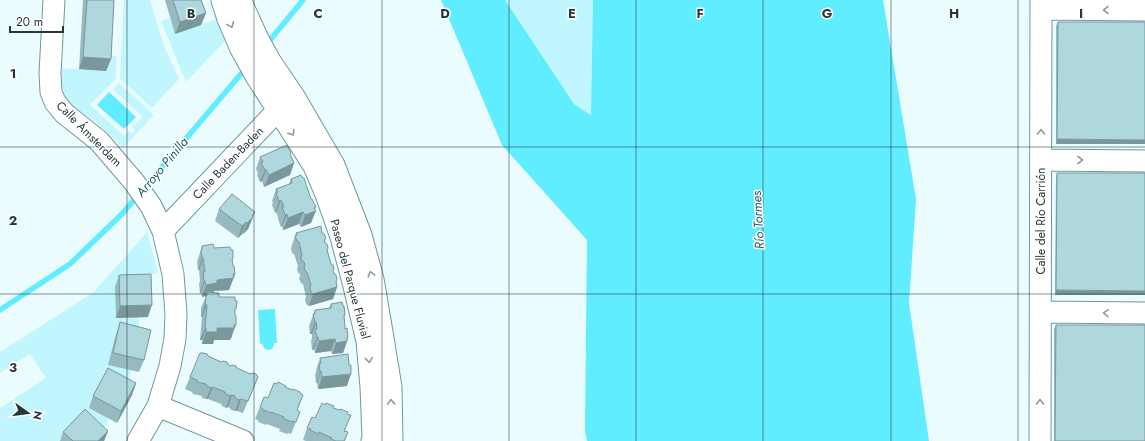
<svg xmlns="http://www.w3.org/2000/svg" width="1145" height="441" font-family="Jost,sans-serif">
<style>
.green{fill:#c1f6fe}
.water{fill:#60edff}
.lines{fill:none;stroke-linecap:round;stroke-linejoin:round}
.stream{stroke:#60edff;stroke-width:5.5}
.street-casing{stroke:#6f989d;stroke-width:23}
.street{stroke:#fff;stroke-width:21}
.wall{fill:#96babf}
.shaded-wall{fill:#7a979b}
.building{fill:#aed8de;stroke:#7a979b}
.oneway{stroke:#939c9c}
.grid{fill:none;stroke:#27383a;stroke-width:1;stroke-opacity:0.55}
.labels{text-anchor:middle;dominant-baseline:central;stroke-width:3;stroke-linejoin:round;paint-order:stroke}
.street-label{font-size:12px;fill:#27383a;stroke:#fff}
.water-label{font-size:13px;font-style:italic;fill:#1f5a62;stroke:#fff}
.grid-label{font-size:13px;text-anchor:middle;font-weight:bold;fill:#27383a;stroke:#fff;stroke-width:3;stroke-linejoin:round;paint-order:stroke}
</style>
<rect width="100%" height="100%" fill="#ebfcff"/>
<path class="green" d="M124 0H150L164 46 179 79 152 108 120 78Z
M505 0H593L592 115 574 104Z
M170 18 176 34 217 19 225 41 186 82 161 21Z
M107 55 117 56 115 80 90 105 124 136 129 131 131 134 135 130 132 127 143 117 113 89 119 83 154 115 123 148C113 137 103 127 91 118 82 111 70 106 65 96 61 87 62 77 62 68L106 71Z
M147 232 158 273 138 275 116 318 139 317V327L129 381 109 418 105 428 61 441H0V408L46 378 30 354 0 373V352L94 292Z"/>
<path class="water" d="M441 0H505L574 104 591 115 593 0H883L916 199 909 303 929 441H587L585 432 587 240 502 145Z
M109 92 136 117 124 129 97 105Z
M275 309 277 343H274C274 349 271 351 265 349L262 344H260L258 310Z"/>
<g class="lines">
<path class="stream" d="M266 45 303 0
M0 310 70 264 122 214 246 68"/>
<defs>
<path id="street" d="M54 0 50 73 51 92 55 102 64 113 99 141 134 182 151 206 163 231 173 274 176 314 175 339 170 366 158 406 138 441
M222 0 228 19 241 49 256 76 314 166 327 197 341 237 353 282 367 341 371 387 373 438 372 441
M241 0 243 6 258 39 270 61 295 98 334 165 361 235 373 279 383 338 391 387 392 441
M1041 9 1145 10
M1041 160 1145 161
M163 231 278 110 288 103
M1041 312 1145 313
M158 406 243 441
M1040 441 1041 0"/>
</defs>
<use href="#street" class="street-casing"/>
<use href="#street" class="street"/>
</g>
<path class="wall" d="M83 0H114L111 59 106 71 79 69Z
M165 0H201L206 13 201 25 175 34Z
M1058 22H1145L1056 144V26Z
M290 155 294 163 290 175 264 187 262 181 260 182 257 175 258 173 256 169 260 157Z
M1057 173H1145L1055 295 1056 177Z
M291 179 315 209 311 223 301 227 299 224 283 230 282 226 281 227 278 219V217L276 212 275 213 272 205 273 202 272 201 276 189 289 184Z
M219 209 255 212 248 229 243 234H242L238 238 215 221Z
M296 233H322L326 238 325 241 333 272 337 279 336 281 337 287 333 299 309 306 306 304 305 299 306 297 303 284 301 283 299 279 300 276V274L298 273 297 269 298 266 294 254 292 253 291 248Z
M202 246 214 248 233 258 232 262 235 274 229 290 214 291V293L235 314 232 337 230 340H214L213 344H202V340H200L202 317H201V308L206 296 202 297 201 293H200L199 284 200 281 199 270H198L197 262Z
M119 275 148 317 116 318 115 287Z
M331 304 344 318 345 329 348 337 347 341 343 353 332 354 331 351 315 353 314 349 312 350 311 341 312 338V334H310L309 326 315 310 329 308Z
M120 322 144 360 139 372 108 365 116 334Z
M1056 325 1145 441H1054V329Z
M208 356 258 377 243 413 237 411H235L231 410 230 408 228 407 226 408 222 406 221 404 208 399H206L202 398V396L193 394 192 392 185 389 190 377Z
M320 358 347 386 318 389 317 383H316L315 375 316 372V370Z
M136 383 132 395 117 423 89 408 93 396Z
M285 387 300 393 297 411 300 412 291 434 288 433 287 434 279 431 280 429 267 424 266 425 258 422 259 421 255 419 264 397 268 398Z
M333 408 348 414 345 431 348 432 345 441H306L303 440 307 428 315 418Z
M108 431 104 441H60L63 432Z"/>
<path class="shaded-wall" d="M206 13 201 25 175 34 180 22Z
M83 57 111 59 106 71 79 69Z
M1057 139 1145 140V144H1056Z
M294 163 290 175 264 187 269 175Z
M265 170H266L262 181 260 182Z
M281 200 276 212 275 213 279 201Z
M316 207 314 212 316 211 311 223 301 227 305 215Z
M255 212 248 229 243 234 247 223 252 216Z
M303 212 299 224 283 230 288 218Z
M287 214 282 226 281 227 285 215Z
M246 222 242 234 238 238 242 226Z
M202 258H203L199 270H198Z
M233 274H235L229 290 214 291 213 295 207 292 206 296 202 297 206 285 217 280Z
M337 279 333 288 337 287 333 299 309 306 313 294Z
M204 281H205L201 293H200Z
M1056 290 1145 291V295H1055Z
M152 305 148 317 116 318 120 306Z
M205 305H207L202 317H201Z
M315 322H316L312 334H310Z
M234 325H236L230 340H214L213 344H202L206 332 217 328Z
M205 328H206L202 340H200Z
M318 337 314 349 312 350 317 338Z
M347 337H348L347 341 343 353 332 354 336 343Z
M335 339 331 351 315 353 319 341Z
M321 371 317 383H316L320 372Z
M351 374 347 386 318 389 322 377Z
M136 383 132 395 117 423 121 411Z
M213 387 208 399H206L211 388Z
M232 395 228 407 226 408 230 396Z
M241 399 237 411H235L239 400Z
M108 431 104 441H98Z"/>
<path class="building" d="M87 0H114L111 59 83 57Z
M173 0H201L206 13 180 22Z
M1058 22H1145V140L1057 139Z
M287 145 291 153 290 154 294 163 269 175 266 170H265L261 163 263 162 260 157Z
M1057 173H1145V291L1056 290Z
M301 175 303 178H304L311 199H312L316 207 314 208 316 211 305 215 303 212 288 218 287 214 285 215 282 207H284L281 200 279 201 276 193 278 192 276 189 292 183 291 179Z
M232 194 255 212 252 216 253 217 247 223 246 222 242 226 219 209Z
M321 226 322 233 324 234 326 238 324 240 325 243 327 244 328 248 327 250 331 264 333 265 334 269 333 271 334 274 336 275 337 279 336 281 337 287 313 294 311 292 310 287 311 285 307 272 305 271 304 267 305 265 304 262 302 261 301 257 302 255 299 242 297 241 295 236 297 235 296 233Z
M213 244 214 248 230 247 231 250H233V258L232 259 233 266H234L235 274H233L234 278 217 280V283L206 285 205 281H204L203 272H205L203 258H202L201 250H202V246Z
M151 274 152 305 120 306 119 275Z
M207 292 219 293V297H235V301H237L236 309H235V316H236V325H234V328H217V332H206V328H205L207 305H205L206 296H207Z
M342 302 343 306H344L345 315H344L345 329 347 328 348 337H347V341L336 343 335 339 319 341 318 337 317 338 315 329H317L316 322H315L313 314H315V310L331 308V304Z
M120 322 151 330 144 360 113 353Z
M1056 325H1145V441H1055Z
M200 353H203L207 354 208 356 221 362 223 361 227 362 228 364 230 366 232 365 236 366 237 368 250 374 252 373 256 374 258 377 248 401 241 399 239 400 235 398V396L232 395 230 396 226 394 225 392 213 387 211 388 207 386 206 384 197 382V380L190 377Z
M348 354 349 365H351V374L322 377 321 371 320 372 319 364 321 363 320 358Z
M108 368 136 383 121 411 93 396Z
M278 382 286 386 285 387 292 390 293 389 300 392V393L303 395 297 410 300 412 296 422 292 421V422L284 419V417L271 412V413L263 410V409L260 407 264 397 268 398 274 383 277 384Z
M322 403 325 405 326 403 334 406 333 408 340 410V409L348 412 347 414 351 415 344 431 348 432 344 441H336L331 439 332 438 319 432 318 434 310 430 311 429 307 428 312 417 315 418Z
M85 409 108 431 98 441H73L63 432Z"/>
<defs><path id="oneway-chevron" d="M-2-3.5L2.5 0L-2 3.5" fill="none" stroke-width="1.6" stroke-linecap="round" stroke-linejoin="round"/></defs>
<g class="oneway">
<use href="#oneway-chevron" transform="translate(1106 10) rotate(-180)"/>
<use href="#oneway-chevron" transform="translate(231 25) rotate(68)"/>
<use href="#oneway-chevron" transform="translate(1041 132) rotate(-90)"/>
<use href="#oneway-chevron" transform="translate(292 133) rotate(58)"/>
<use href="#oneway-chevron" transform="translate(1080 160)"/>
<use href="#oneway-chevron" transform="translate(371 274) rotate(-105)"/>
<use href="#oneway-chevron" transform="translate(1106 313) rotate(-179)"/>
<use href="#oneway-chevron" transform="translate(369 360) rotate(84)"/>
<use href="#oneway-chevron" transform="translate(391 402) rotate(-92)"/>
<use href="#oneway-chevron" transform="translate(1040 402) rotate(-90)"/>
</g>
<path class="grid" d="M127 0V441M254 0V441M382 0V441M509 0V441M636 0V441M763 0V441M891 0V441M1018 0V441M0 147H1145M0 294H1145"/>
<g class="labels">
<g class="street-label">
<text transform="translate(89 134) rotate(45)">Calle Ámsterdam</text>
<text transform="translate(228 163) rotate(-46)">Calle Baden-Baden</text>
<text transform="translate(1041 221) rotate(-90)">Calle del Río Carrión</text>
<text transform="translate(350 279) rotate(75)">Paseo del Parque Fluvial</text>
</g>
<g class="water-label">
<text transform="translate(162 167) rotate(-50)">Arroyo Pinilla</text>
<text transform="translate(758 220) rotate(-93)">Río Tormes</text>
</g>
</g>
<g class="grid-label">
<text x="191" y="18">B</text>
<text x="318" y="18">C</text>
<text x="445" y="18">D</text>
<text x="572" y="18">E</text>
<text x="700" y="18">F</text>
<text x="827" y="18">G</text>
<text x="954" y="18">H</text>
<text x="1081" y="18">I</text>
<text x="13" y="78">1</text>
<text x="13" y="225">2</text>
<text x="13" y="372">3</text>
</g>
<g transform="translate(28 413) rotate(104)" stroke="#ffffff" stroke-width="3" paint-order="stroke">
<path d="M0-3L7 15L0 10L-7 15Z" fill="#27383a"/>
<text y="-6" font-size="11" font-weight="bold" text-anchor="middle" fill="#27383a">N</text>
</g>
<path d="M10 26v6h53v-6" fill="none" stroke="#27383a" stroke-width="2"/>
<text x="16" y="26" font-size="12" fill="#27383a" stroke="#ffffff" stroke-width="3" paint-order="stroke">20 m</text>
</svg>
